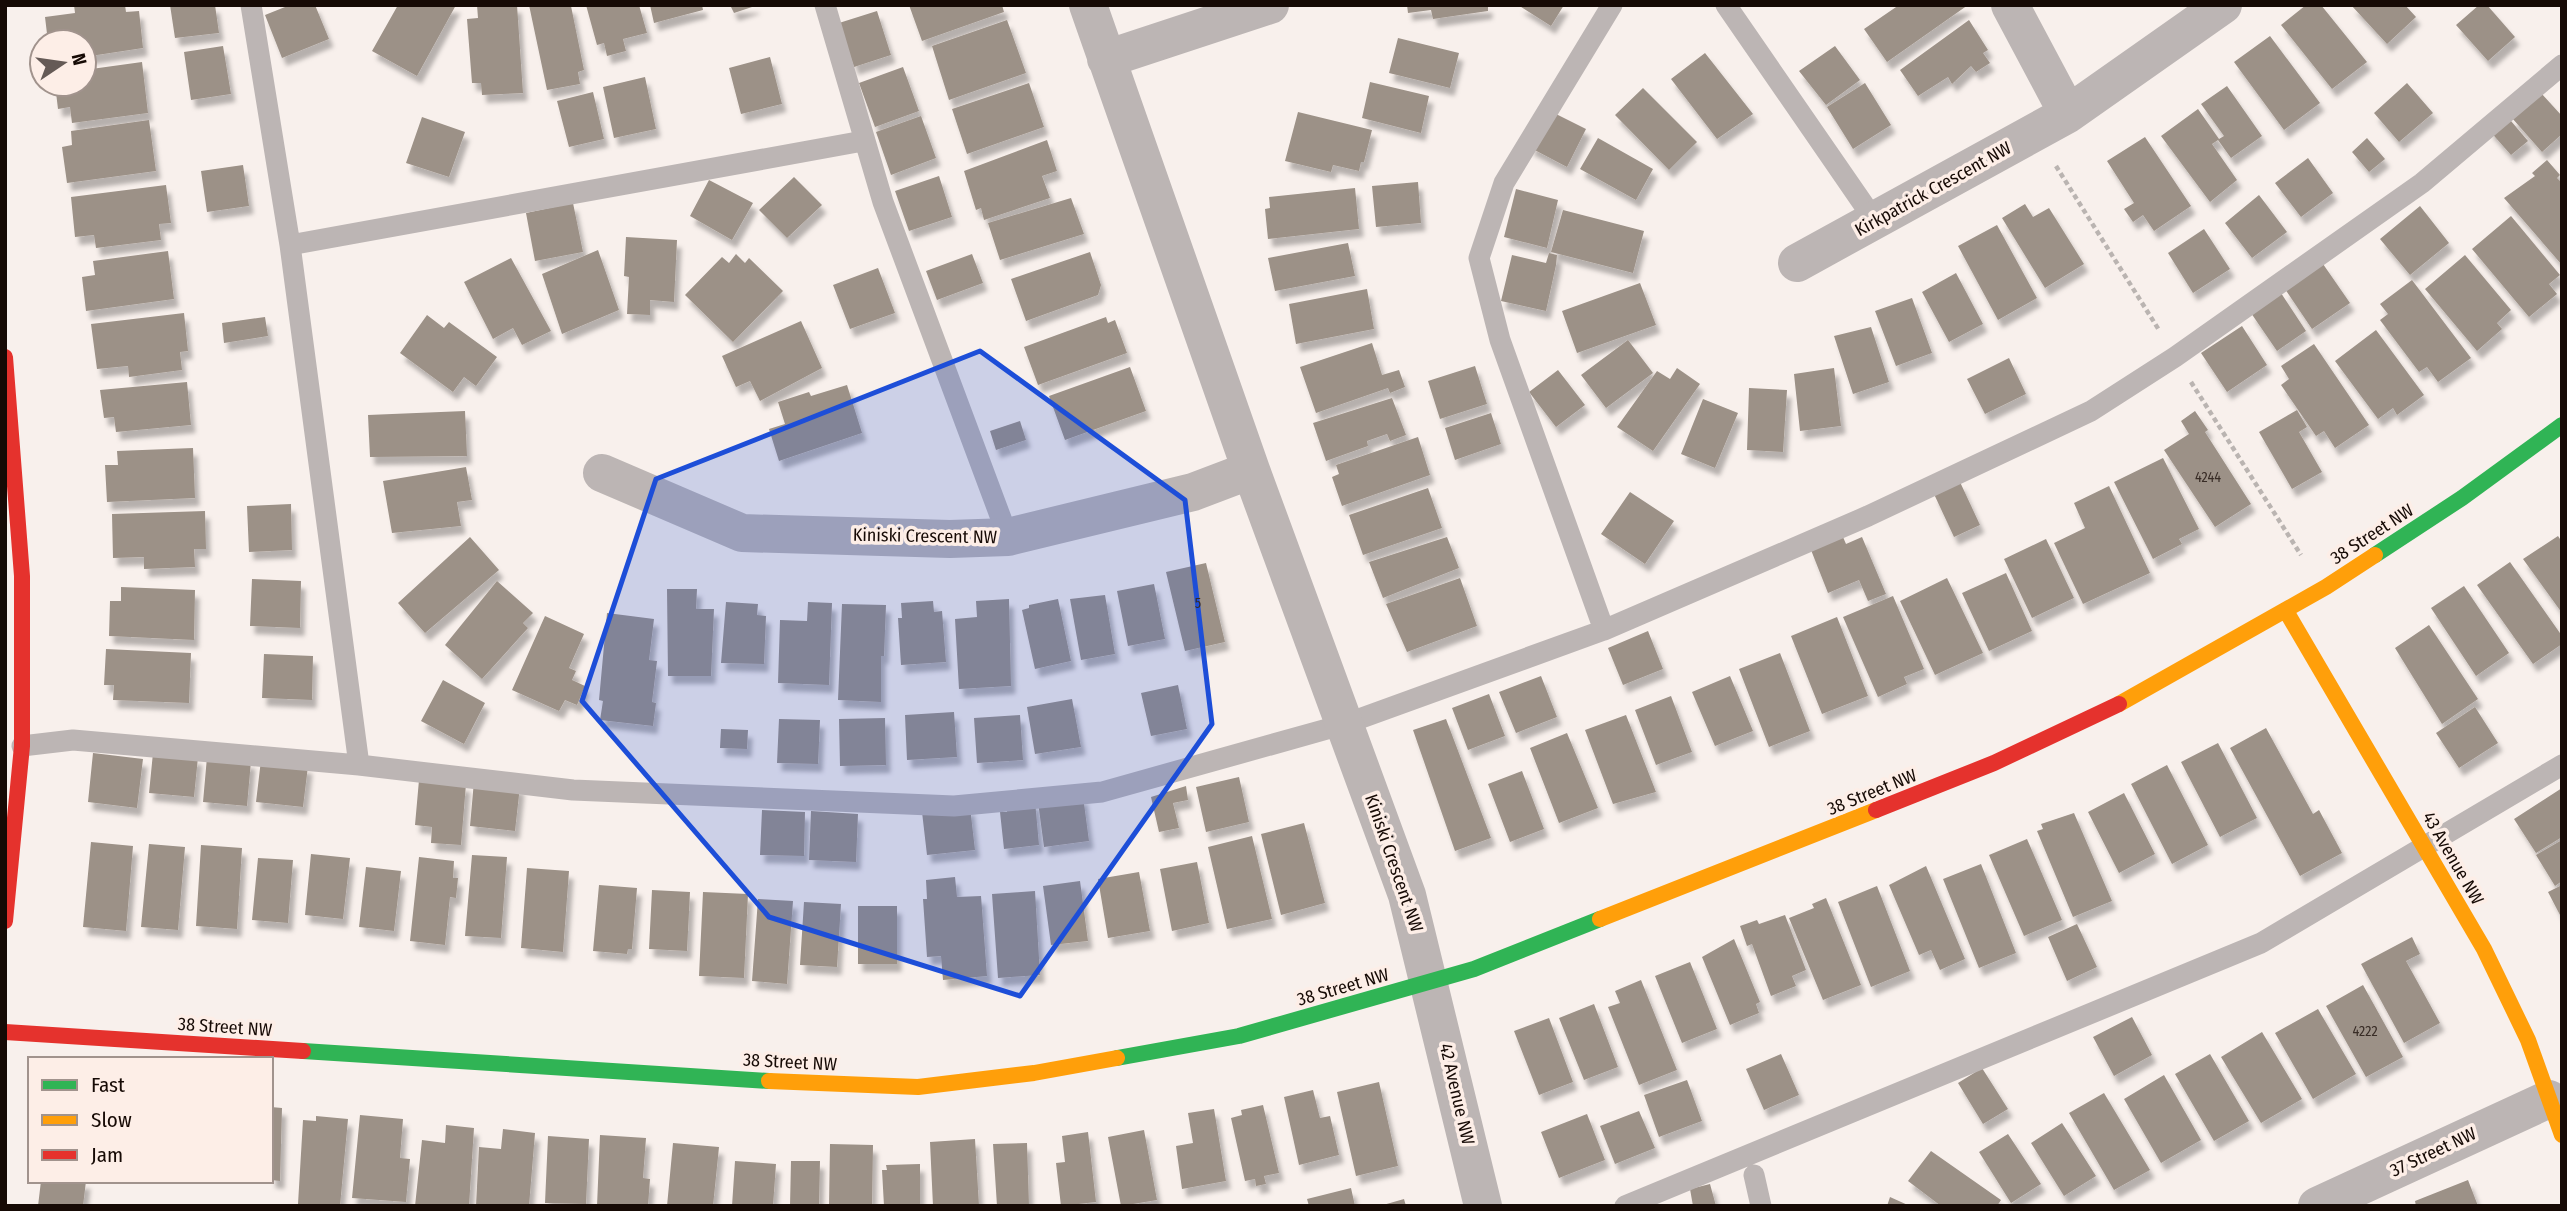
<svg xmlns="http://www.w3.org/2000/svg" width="2567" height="1211" font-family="'Fira Sans Condensed',sans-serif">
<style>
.building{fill:#9c9187;filter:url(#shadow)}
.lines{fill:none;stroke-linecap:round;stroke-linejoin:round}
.path{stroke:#bab4b1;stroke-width:4.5;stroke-dasharray:5 3.5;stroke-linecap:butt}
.lane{stroke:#bcb5b4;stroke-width:21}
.street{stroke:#bcb5b4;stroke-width:38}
.fast{stroke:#30b455;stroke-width:16}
.slow{stroke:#ff9f0a;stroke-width:16}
.jam{stroke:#e5322d;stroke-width:16}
.marked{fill:#1d4ed8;fill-opacity:0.2;stroke:#1d4ed8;stroke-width:5;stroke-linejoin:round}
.labels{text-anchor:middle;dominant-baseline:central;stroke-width:7;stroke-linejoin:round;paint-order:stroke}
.number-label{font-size:14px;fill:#382c26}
.street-label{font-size:18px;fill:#160a05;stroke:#fdeee7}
</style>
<defs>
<filter id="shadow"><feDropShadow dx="4.5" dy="8" stdDeviation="2" flood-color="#0004"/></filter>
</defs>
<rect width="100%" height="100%" fill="#f8f0ec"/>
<path class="building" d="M74 5H125L126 12 139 11 143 48 84 57V42H48L45 17 75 13Z
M170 5H215L219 33 175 38Z
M290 5H315L329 39 282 58 265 15Z
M398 5H456L417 76 372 51Z
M477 5H517L523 93 482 95 481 83H472L467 19 478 18Z
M529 5 571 6 584 70 578 72 580 84 547 90Z
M586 5H639L647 33 623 39 626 51 607 56 604 43 597 45Z
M650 5H702L703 10 654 23Z
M730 5H755V6L734 13Z
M909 5H1002L1004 12 922 41Z
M1407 5H1488V11L1433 19 1431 10 1408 13Z
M1518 5H1564L1551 26Z
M1899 5H1968L1887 62 1864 29Z
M2306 5H2321L2367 62 2332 89 2281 25Z
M2351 5H2405L2416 17 2387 44Z
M2479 5H2487L2515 37 2488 61 2456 25Z
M877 11 891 55 854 67 839 23Z
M1007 20 1026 73 949 100 932 46Z
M1969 20 1988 50 1983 53 1990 63 1976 72 1971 66 1952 84 1948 77 1918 96 1900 70Z
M2270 36 2320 103 2284 130 2234 62Z
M1398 38 1459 53 1450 88 1389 73Z
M223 46 231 94 191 100 184 52Z
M1835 46 1860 80 1826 105 1799 71Z
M1705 53 1753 114 1717 139 1671 79Z
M770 57 782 104 741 114 729 68Z
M142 62 148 113 72 123 70 107 58 109 55 84H84V70Z
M903 67 919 111 875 127 859 83Z
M645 77 656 129 614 138 603 87Z
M1370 82 1429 96 1421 133 1362 118Z
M1029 83 1044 127 967 154 952 109Z
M1865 83 1891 125 1853 149 1827 107Z
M2407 83 2433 113 2399 142 2374 113Z
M2227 86 2262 136 2231 158 2218 140 2212 144 2237 180 2210 202 2161 136 2198 109 2219 139 2224 136 2201 104Z
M1643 88 1697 142 1669 170 1615 115Z
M593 92 604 139 569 147 557 101Z
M2541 93 2562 116V134L2542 152 2512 118Z
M1548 110 1586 129 1567 167 1529 147Z
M1298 112 1372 130 1364 162H1361L1359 171 1333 165 1331 172 1285 161Z
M2505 114 2528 141 2511 155 2488 129Z
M921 116 936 158 891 175 876 132Z
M422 117 465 132 449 177 406 163Z
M149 120 156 171 67 183 62 147 72 145 71 131Z
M2145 137 2191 206 2154 231 2143 215 2133 222 2124 209 2134 203 2107 161Z
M1598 138 1653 169 1636 200 1580 169Z
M2367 138 2385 159 2369 172 2352 152Z
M1047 140 1057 171 1042 176 1050 198 984 220 981 208 976 210 964 171Z
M2308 158 2333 193 2301 217 2275 183Z
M2547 160 2560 175 2557 178 2562 183V265L2504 198 2535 176 2532 173Z
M243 165 249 206 207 212 201 171Z
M939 176 952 217 909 231 895 191Z
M794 177 822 205 787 238 759 210Z
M709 180 753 203 732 240 690 216Z
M1418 182 1421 223 1376 227 1372 186Z
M166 185 171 223 159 224 161 240 96 248 94 235 75 237 71 197Z
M1355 188 1359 229 1268 239 1265 209 1270 208 1269 197Z
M1516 189 1558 200 1547 248 1504 237Z
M2259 195 2287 232 2252 258 2225 223Z
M1071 198 1084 234 1000 260 988 223Z
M573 203 583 252 535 261 526 213Z
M2025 204 2033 217 2049 208 2084 264 2045 288 2002 218Z
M2420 206 2449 243 2410 275 2380 239Z
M1563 210 1644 231 1633 273 1551 252Z
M2511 216 2560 275 2549 284 2557 294 2529 317 2472 249Z
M1997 225 2037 298 1998 320 1958 246Z
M2204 229 2230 269 2193 293 2168 253Z
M626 237 677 240 674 302 650 300V315L627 314 629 277 624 276Z
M1348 243 1355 276 1275 291 1268 258Z
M598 250 619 310 562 334 542 274Z
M168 251 174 299 86 311 82 277 95 275 93 261Z
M1090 252 1101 285 1098 295 1026 321 1011 279Z
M1549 253 1557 255 1556 265 1546 311 1501 301 1512 255 1546 263Z
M736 254 745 263 749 258 783 291 733 342 685 295 722 257 729 263Z
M972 254 983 283 937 300 926 271Z
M2465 255 2511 310 2497 323 2502 329 2477 351 2425 289Z
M511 258 551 331 522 345 513 328 493 339 464 282Z
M2323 264 2350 303 2312 329 2285 289Z
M878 268 895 313 850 329 833 285Z
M1956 273 1983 324 1949 342 1922 292Z
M2412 280 2471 358 2438 382 2427 367 2419 372 2380 320 2388 314 2380 304Z
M1640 283 1656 325 1577 353 1562 311Z
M1367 289 1374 329 1296 344 1289 304Z
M2281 293 2306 331 2277 351 2251 313Z
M1912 298 1932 353 1896 366 1875 311Z
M184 313 188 351 180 352 182 370 129 377 128 366 97 369 91 324Z
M427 315 444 328 449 322 497 357 476 386 464 377 453 392 400 353Z
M265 317 268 336 224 343 222 323Z
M1106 317 1108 323 1115 320 1127 353 1038 385 1024 347Z
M801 321 822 368 760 401 750 381 736 387 722 356Z
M2242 326 2267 365 2227 392 2201 353Z
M1871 327 1889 382 1853 394 1834 336Z
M2376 330 2424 395 2397 415 2393 408 2378 419 2335 361Z
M1628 340 1653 373 1606 408 1581 375Z
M1372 343 1382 375 1399 370 1405 387 1390 393 1388 388 1316 413 1300 367Z
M2314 344 2369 425 2335 448 2324 431 2316 436 2281 385 2289 379 2281 366Z
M2009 358 2026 394 1985 414 1967 379Z
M1475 366 1487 404 1440 419 1428 381Z
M1130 367 1146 411 1065 440 1049 396Z
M1677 368 1700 384 1653 451 1617 427 1657 371 1670 379Z
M1834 368 1841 426 1800 431 1794 374Z
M1558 370 1585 405 1556 427 1529 392Z
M187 382 191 425 116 432 114 417 104 418 100 390Z
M847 385 862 433 779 461 769 429 785 424 778 402 809 392 811 396Z
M1749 388 1787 390 1783 452 1747 450Z
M1392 398 1406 435 1390 441 1387 434 1367 441 1368 446 1326 461 1313 423Z
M1703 399 1738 413 1715 468 1681 454Z
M2297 410 2307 427 2299 432 2322 472 2292 489 2259 432Z
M465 411 467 456 370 457 368 415Z
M2195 411 2208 430 2205 432 2251 504 2215 527 2164 450 2189 434 2181 421Z
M1491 413 1501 444 1455 460 1445 428Z
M1020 421 1026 440 996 450 990 431Z
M1418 437 1430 475 1342 506 1332 477 1339 474 1336 465Z
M193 448 195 498 107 502 105 465H118L117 451Z
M2163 458 2199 529 2179 539 2182 544 2153 559 2114 482Z
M466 467 472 500 457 502 461 526 392 533 383 481Z
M1960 482 1980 525 1954 537 1934 494Z
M2109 486 2150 573 2083 604 2054 543 2085 528 2074 503Z
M1428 488 1442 528 1363 555 1349 515Z
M1630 492 1674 521 1645 564 1601 534Z
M291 504 292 550 249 552 247 506Z
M205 511 206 549H194L195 567 144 569V557L113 558 112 514Z
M2558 536 2562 542V613L2523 559Z
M470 537 499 570 425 633 398 603Z
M1447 537 1459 568 1383 598 1369 562Z
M1843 537 1846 544 1862 537 1886 594 1868 601 1859 580 1828 593 1811 550Z
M2046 539 2074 598 2032 618 2004 559Z
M2510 562 2562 636V644L2533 664 2477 585Z
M1206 563 1225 642 1185 651 1166 572Z
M2006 573 2032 631 1989 651 1962 593Z
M1460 578 1477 626 1407 652 1386 604Z
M1947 578 1983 653 1935 675 1900 601Z
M252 579 301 581 300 628 250 626Z
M497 581 533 613 523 623 528 628 482 679 445 645Z
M1154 584 1165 639 1128 646 1117 591Z
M2464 586 2509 653 2476 676 2431 608Z
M121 587 195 590 194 640 109 636 110 601H121Z
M667 589H697L696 609H714L711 676H668Z
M1105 595 1115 654 1081 660 1070 599Z
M1893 596 1924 669 1904 677 1907 684 1878 697 1843 617Z
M1009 599 1011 686 959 689 955 619 977 617 976 601Z
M1058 599 1071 661 1035 669 1022 610 1029 608V605Z
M933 601 934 612 942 611 946 662 901 665 898 618H902L901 603Z
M726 602 758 604 757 615 766 616 764 664 721 663Z
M808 602 832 603 829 685 778 683 780 620 807 621Z
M842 604 886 605 884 656H881V702L838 700Z
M607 613 654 619 649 660 657 661 652 702 656 703 653 726 600 720 603 701 599 700Z
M545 616 584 634 569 668 576 671 572 680 585 686 577 705 565 700 559 711 512 690Z
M1837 617 1868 696 1822 714 1791 636Z
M2429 625 2478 699 2442 724 2395 648Z
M1648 631 1663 669 1623 685 1608 648Z
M106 649 191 653 189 703 113 700 114 685H104Z
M1780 653 1810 731 1769 747 1739 669Z
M264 654 313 656 312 700 262 698Z
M1541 676 1557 717 1516 733 1499 692Z
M1730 676 1753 731 1715 746 1692 692Z
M443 680 485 703 464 744 421 721Z
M1178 685 1187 729 1151 736 1141 693Z
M1489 694 1505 736 1468 750 1452 708Z
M1671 696 1692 752 1656 765 1635 710Z
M1072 699 1081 747 1035 754 1027 707Z
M2475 707 2498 743 2459 768 2436 733Z
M954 712 957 757 907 760 905 715Z
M1020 715 1023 760 977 763 974 718Z
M1626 715 1656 792 1613 804 1585 730Z
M885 718 886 765 840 766 839 719Z
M779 719 820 720 818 764 777 763Z
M1446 719 1491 838 1455 851 1413 730Z
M2266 728 2313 814 2319 810 2342 853 2300 876 2230 748Z
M721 729 748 730 747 749 720 748Z
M1567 733 1598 808 1559 823 1530 748Z
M2218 743 2257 818 2220 837 2181 762Z
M93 753 143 759 137 808 88 802Z
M153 753 198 757 194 797 149 793Z
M207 757 251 761 247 806 203 802Z
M261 760 308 766 303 807 256 802Z
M2167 765 2208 845 2172 864 2131 784Z
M1522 771 1544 829 1510 842 1488 784Z
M1239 777 1249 822 1206 832 1196 787Z
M419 780 466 784 461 845 431 843 432 827 415 825Z
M474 781 520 786 515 831 470 826Z
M1186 786 1188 800 1173 803 1179 828 1159 832 1151 797Z
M2562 788V837L2536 853 2514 819Z
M2124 793 2155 854 2119 873 2088 812Z
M1083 796 1089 841 1044 847 1038 802Z
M1035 801 1039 845 1004 849 1000 812H1007L1006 804Z
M970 807 975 850 927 855 922 812Z
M762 810 805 812 804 856 760 855Z
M811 811 858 814 856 862 809 860Z
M2074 813 2112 901 2073 917 2037 831 2043 829 2041 824Z
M1304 823 1325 903 1281 915 1261 834Z
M1252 836 1272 919 1227 929 1208 847Z
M2027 839 2062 920 2024 936 1989 855Z
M2562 840V881L2555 886 2536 855Z
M91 842 133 846 126 931 83 927Z
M149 844 185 847 178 930 141 927Z
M201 845 242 848 237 929 196 926Z
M311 854 350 858 343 919 305 915Z
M472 855 507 857 501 938 465 936Z
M419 857 454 861 453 878H458L456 898 450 897 445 945 410 941Z
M258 858 293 860 288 923 252 920Z
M1197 862 1209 923 1172 931 1160 869Z
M1981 864 2016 953 1979 968 1943 879Z
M1926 866 1965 959 1940 970 1931 950 1919 955 1889 885Z
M366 867 401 871 394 931 359 927Z
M527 868 569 871 563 952 521 948Z
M1139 872 1150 931 1108 938 1098 879Z
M955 877 957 897 981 896 987 976 943 980 941 956 927 957 923 899H927L926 880Z
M1080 881 1088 941 1051 945 1043 886Z
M599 885 637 888 632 949H628L627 954 593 951Z
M2562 885V914L2560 915 2548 892Z
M1877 886 1910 971 1871 987 1838 902Z
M652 890 690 892 687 951 649 949Z
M1035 891 1040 975 998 978 992 894Z
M703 892 748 894 744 978 699 976Z
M1826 898 1861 985 1823 1000 1789 918 1814 908 1812 904Z
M758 899 793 901 787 984 752 981Z
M804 902 841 904 837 967 800 965Z
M858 906H897V964H858Z
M1785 915 1806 970 1792 976 1796 986 1771 996 1752 944 1747 946 1740 926 1757 920 1759 924Z
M2077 924 2097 967 2067 981 2048 937Z
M2412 937 2420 954 2406 961 2440 1023 2404 1043 2361 964Z
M1734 939 1760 1002 1756 1004 1759 1013 1730 1025 1702 957Z
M1690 962 1717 1029 1682 1043 1655 976Z
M1641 980 1677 1070 1639 1085 1608 1007 1620 1003 1615 991Z
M2363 985 2403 1057 2366 1077 2326 1006Z
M1594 1004 1618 1067 1584 1080 1559 1018Z
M2318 1009 2356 1074 2313 1099 2275 1033Z
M2132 1017 2152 1055 2114 1076 2093 1037Z
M1549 1018 1573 1082 1539 1095 1514 1031Z
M2262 1032 2302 1099 2261 1123 2221 1057Z
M1781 1054 1799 1095 1764 1110 1746 1069Z
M2210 1054 2249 1121 2214 1141 2175 1074Z
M1982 1068 2008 1109 1983 1124 1958 1083Z
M2164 1075 2201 1140 2161 1163 2124 1099Z
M1687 1080 1702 1121 1659 1137 1644 1095Z
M1379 1082 1398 1166 1356 1176 1337 1092Z
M1313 1090 1320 1118 1330 1116 1339 1155 1299 1165 1284 1097Z
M2104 1093 2150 1170 2114 1190 2069 1113Z
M1263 1105 1279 1173 1264 1176 1266 1184 1256 1186 1255 1179 1245 1181 1231 1118 1242 1115 1241 1110Z
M271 1107 282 1108 280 1181 271 1180Z
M1214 1109 1226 1181 1182 1189 1176 1146 1193 1143 1188 1113Z
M1639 1111 1655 1148 1615 1164 1600 1126Z
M1587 1114 1605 1160 1559 1178 1541 1132Z
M360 1115 403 1119 400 1158 410 1159 406 1202 352 1198Z
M316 1116 348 1119 340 1206 298 1204 303 1120 316 1121Z
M2062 1123 2096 1176 2064 1196 2031 1143Z
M446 1125 474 1128 469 1206H415L422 1140 445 1143Z
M503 1129 535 1133 529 1206H476L479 1147 501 1149Z
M1144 1130 1157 1200 1121 1206 1108 1137Z
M1088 1132 1096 1202 1061 1206 1056 1163 1065 1162 1062 1136Z
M2008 1134 2041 1184 2011 1203 1979 1152Z
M600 1135 646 1138 643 1178 650 1179 648 1206H597Z
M548 1136 589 1139 586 1204 545 1203Z
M975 1139 979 1206H933L930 1142Z
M673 1143 719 1147 713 1206H667Z
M1027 1143 1029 1206H997L993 1144Z
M830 1144 873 1145 872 1206H829Z
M1931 1151 2001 1200 1997 1206H1941L1908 1181Z
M735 1161 776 1164 773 1206H732Z
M791 1161H820L819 1206H790Z
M920 1164V1206H884L882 1170H887L886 1165Z
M2468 1180 2478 1206H2416L2415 1201Z
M41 1181H86L83 1206H38Z
M1710 1184 1716 1206H1693L1690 1189Z
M1351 1188 1355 1206H1309L1307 1199Z
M1890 1197 1910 1206H1887Z
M1404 1199 1406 1206H1383V1205Z"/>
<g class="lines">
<path class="path" d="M2056 166 2159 330
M2191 382 2301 555"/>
<path class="lane" d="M251 5 290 245 359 765
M825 5 883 202 1008 537
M1726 5 1875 221
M290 245 863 141
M1604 630 1500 340 1479 258 1504 183 1612 5
M22 746 73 740 359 765 573 790 954 806 1102 792 1345 724 1604 630 1868 516 2091 411 2175 357 2422 183 2562 65
M1754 1175 1761 1206
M1625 1206 2261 943 2562 765"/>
<path class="street" d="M1088 5 1251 470 1407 895 1483 1206
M2010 5 2068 114
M1106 59 1270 5
M1797 263 2068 114 2223 5
M602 473 742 533 950 539 1008 537 1193 492 1251 470
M2317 1206 2549 1099"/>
<path class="fast" d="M2375 555 2462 498 2562 425
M303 1051 769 1081
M1117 1058 1239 1036 1474 969 1600 919"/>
<path class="slow" d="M2286 611 2484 949 2528 1040 2562 1135
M2119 704 2326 587 2375 555
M1600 919 1876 810
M769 1081 918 1087 1034 1073 1117 1058"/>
<path class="jam" d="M5 357 22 576V746L5 921
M1876 810 1994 763 2119 704
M5 1032 303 1051"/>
</g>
<path class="marked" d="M980 351 1185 500 1212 724 1020 996 769 917 582 701 656 479Z"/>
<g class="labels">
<g class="number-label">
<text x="2208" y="477">4244</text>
<text x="1198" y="603">5</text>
<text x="2365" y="1031">4222</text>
</g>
<g class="street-label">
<text transform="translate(1933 189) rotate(-29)">Kirkpatrick Crescent NW</text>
<text transform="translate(2372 534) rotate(-33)">38 Street NW</text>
<text transform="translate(925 536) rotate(1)">Kiniski Crescent NW</text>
<text transform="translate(1872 792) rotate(-22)">38 Street NW</text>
<text transform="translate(2453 858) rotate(60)">43 Avenue NW</text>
<text transform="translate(1394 863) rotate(71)">Kiniski Crescent NW</text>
<text transform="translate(1343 987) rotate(-16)">38 Street NW</text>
<text transform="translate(225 1027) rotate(4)">38 Street NW</text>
<text transform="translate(790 1062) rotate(3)">38 Street NW</text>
<text transform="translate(1457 1094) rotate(77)">42 Avenue NW</text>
<text transform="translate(2433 1152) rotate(-25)">37 Street NW</text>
</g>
</g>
<rect width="2567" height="1211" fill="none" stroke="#160a05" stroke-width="14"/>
<rect x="28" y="1057" width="245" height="126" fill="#fdeee7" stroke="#a1938d" stroke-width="2"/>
<rect x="42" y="1080" width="35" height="10" fill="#30b455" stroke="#a1938d" stroke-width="2"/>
<text x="91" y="1092" font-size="21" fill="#160a05">Fast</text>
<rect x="42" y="1115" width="35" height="10" fill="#ff9f0a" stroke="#a1938d" stroke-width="2"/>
<text x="91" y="1127" font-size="21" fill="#160a05">Slow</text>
<rect x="42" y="1150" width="35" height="10" fill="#e5322d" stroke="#a1938d" stroke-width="2"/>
<text x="91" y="1162" font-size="21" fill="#160a05">Jam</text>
<g transform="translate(63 63) rotate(77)"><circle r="33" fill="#fdeee7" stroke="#a1938d" stroke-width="2"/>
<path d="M0-5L12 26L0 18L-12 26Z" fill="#655a56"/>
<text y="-10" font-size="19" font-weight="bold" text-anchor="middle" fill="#160a05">N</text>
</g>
</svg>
